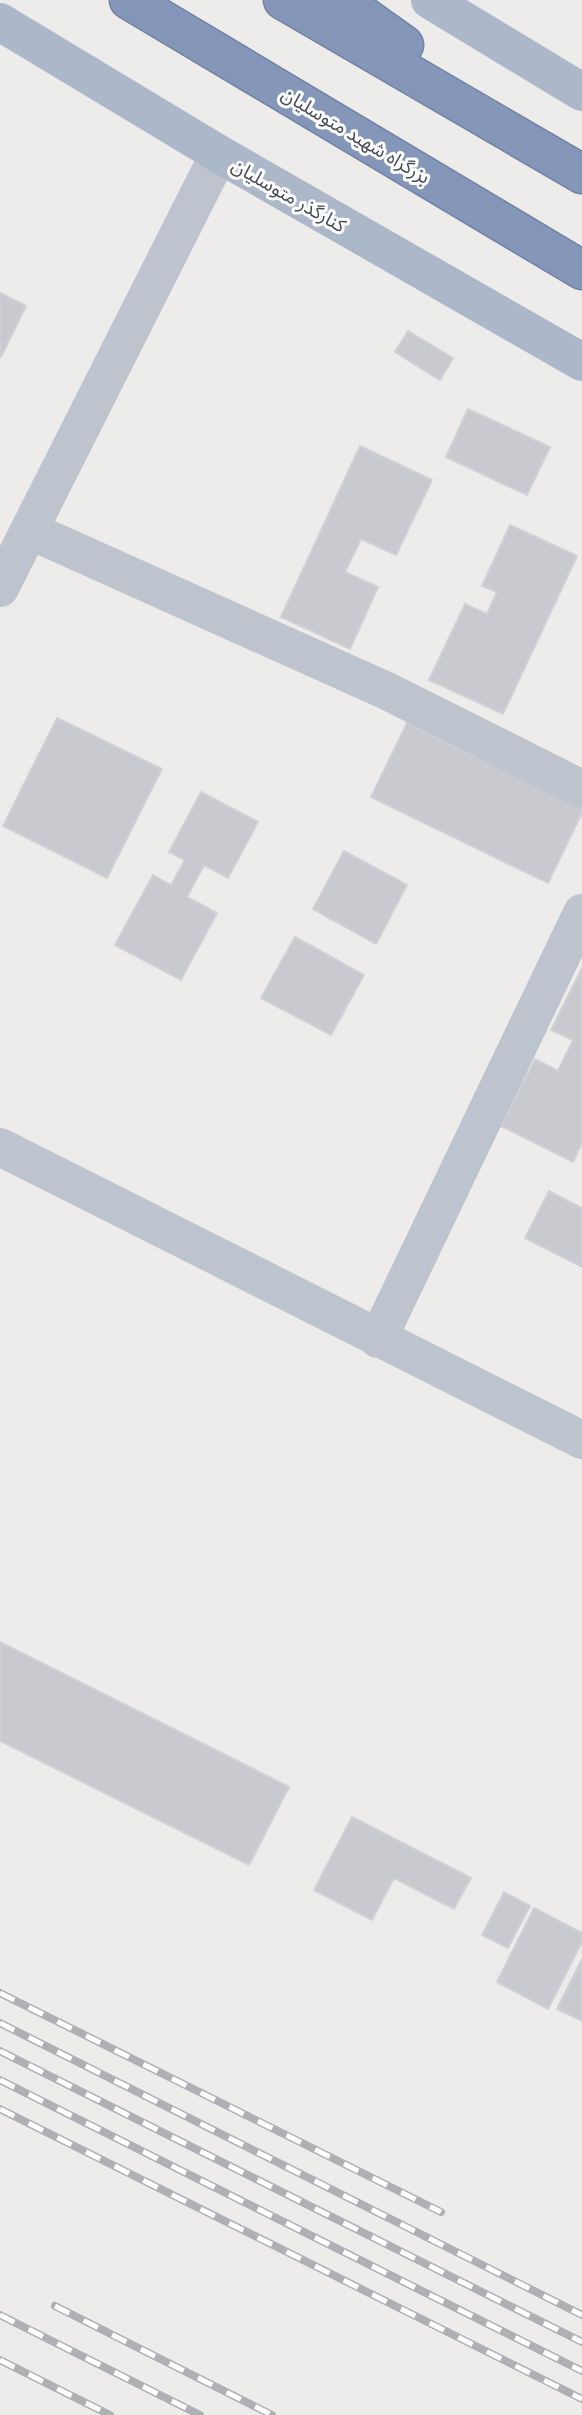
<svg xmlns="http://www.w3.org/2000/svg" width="582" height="2415" font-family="'IBM Plex Sans','Noto Sans Arabic',sans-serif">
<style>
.building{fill:#c9cad0;stroke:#d0d1d7;stroke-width:2}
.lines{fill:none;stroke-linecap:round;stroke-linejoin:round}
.highway-casing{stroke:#7182a4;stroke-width:41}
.minor{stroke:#bdc4cd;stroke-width:38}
.major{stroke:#acb7c9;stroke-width:38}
.highway{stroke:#8597b8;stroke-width:38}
.rail-casing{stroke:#aeb0b6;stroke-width:8}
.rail{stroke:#fff;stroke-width:5;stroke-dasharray:16;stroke-linecap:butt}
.labels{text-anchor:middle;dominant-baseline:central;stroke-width:6;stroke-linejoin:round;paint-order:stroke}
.street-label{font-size:19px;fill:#454c57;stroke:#fff}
</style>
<rect width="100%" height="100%" fill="#eeeceb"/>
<path class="building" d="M0 293 26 306 1 357 0 356Z
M408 331 453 358 440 380 395 352Z
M468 409 550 447 527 495 446 457Z
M360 446 432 480 396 555 361 539 345 572 378 587 350 649 281 617Z
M510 525 577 556 503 714 429 680 465 604 487 614 497 592 482 586Z
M57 718 162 769 107 878 3 826Z
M407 723 582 807V813L548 883 371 797Z
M201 792 258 822 228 878 204 865 187 897 217 913 181 980 115 945 153 875 171 885 185 860 169 852Z
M344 851 407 885 376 944 313 909Z
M295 937 364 975 331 1035 261 998Z
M582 968V1143L573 1162 501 1126 535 1059 558 1071 573 1040 551 1030Z
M549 1191 582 1208V1267L525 1238Z
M0 1642 289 1787 249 1865 0 1741Z
M352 1817 471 1878 454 1909 394 1878 372 1920 314 1890Z
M504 1892 530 1906 508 1948 482 1935Z
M534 1908 582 1933V1942L548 2009 497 1982Z
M582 1959V2021L557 2009Z"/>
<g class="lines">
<defs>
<path id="highway" d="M129 0 582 270
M283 0 582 174
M341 0 404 45"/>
</defs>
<use href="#highway" class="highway-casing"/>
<path class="minor" d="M31 531 387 691 582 789
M0 588 219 154
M0 1147 582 1440
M378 1339 582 913"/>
<path class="major" d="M430 0 582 92
M0 22 219 154 582 362"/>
<use href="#highway" class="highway"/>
<defs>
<path id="rail" d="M0 1993 441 2212
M0 2023 582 2315
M0 2051 582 2342
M0 2080 582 2371
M0 2109 582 2399
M55 2306 272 2415
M0 2315 200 2415
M0 2360 110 2415"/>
</defs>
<use href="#rail" class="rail-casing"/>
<use href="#rail" class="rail"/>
</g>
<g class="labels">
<g class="street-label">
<text transform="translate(356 135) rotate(31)">بزرگراه شهید متوسلیان</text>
<text transform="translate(289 195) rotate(30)">کنارگذر متوسلیان</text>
</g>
</g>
</svg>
